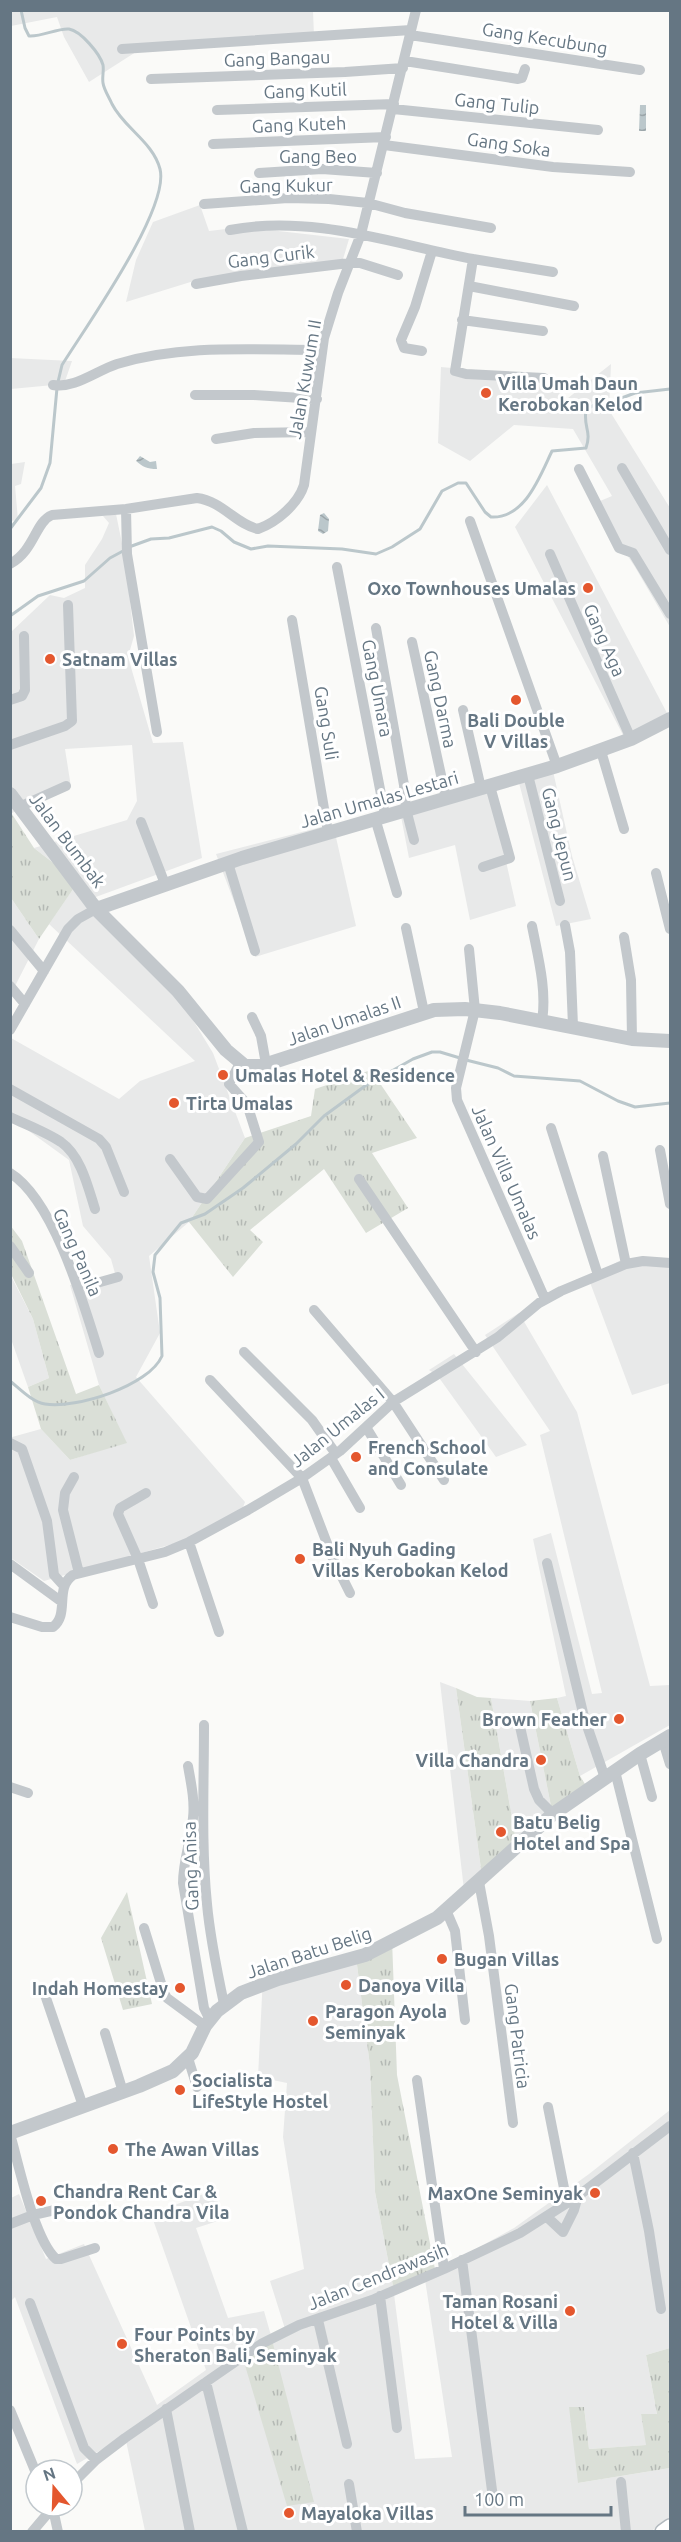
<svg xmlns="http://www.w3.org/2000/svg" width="681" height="2542" font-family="Ubuntu,sans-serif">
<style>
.built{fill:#e8e9e9}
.grass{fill:url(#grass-tufts)}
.water{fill:url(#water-waves)}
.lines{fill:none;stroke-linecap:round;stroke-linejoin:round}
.stream{stroke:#bbc7cb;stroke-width:3}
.secondary-casing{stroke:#b3babf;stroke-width:18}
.minor{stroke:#c3c8cc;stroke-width:10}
.tertiary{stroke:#c3c8cc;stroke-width:14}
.secondary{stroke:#fff;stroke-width:15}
.poi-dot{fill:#e4572e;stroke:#fff;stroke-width:2}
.labels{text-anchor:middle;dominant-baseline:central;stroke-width:6;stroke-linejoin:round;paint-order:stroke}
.street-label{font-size:18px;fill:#657683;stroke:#fff}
.poi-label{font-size:18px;font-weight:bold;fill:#657683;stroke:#fff;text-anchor:start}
</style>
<defs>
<pattern id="grass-tufts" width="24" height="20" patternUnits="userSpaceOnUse" patternTransform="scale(1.5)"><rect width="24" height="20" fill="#dadfd7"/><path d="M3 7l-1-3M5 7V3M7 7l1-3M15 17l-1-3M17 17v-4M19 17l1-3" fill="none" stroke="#b4b9b4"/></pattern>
<pattern id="water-waves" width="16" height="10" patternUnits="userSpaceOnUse" patternTransform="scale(1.5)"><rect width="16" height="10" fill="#bbc7cb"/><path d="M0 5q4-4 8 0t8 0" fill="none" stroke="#9ca6aa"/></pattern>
</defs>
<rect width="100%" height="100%" fill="#fafaf8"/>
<path class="built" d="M10 11H313L314 36 139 50 89 82 64 37 57 17 11 26Z
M200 205 209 231 243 227 349 239 341 266 197 280 126 302 136 260 153 222Z
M10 358 72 361 64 384 11 389Z
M611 364 609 410 670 508V627L635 567 593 504 612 496 573 429 514 425 470 461 438 443 441 367 553 377 563 402Z
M25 462 21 484 15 486 18 520 11 521V464Z
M547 485 667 713 624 737 515 527Z
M116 514 125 558 134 636 128 657 153 743 183 742 202 858 93 898 188 1012 213 1053 245 1138 189 1222 149 1256 160 1333 136 1377 245 1502 242 1510 183 1541 44 1581 11 1558 10 1436 12 1437 41 1429 70 1460 126 1442 99 1385 70 1285 116 1277 111 1259 83 1226 69 1160 11 1118V1038L119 1099 140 1081 195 1061 49 924 78 882 34 848 127 820 137 801 132 745 65 749 71 787 12 813 11 811V632L50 595 64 598 85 588V565L102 539 109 523 103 516Z
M553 771 572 856 591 919 556 926 518 779Z
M488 781 516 906 470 920 455 845 409 858 400 811Z
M333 824 356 926 255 957 216 854Z
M11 898 39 939 11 994Z
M623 1259 670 1262V1383L632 1395 588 1277Z
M10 1274 33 1319 49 1378 28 1387 11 1339Z
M519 1313 577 1412 650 1686 670 1685V1725L580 1776 557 1698 566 1696 533 1539 551 1533 592 1694 602 1693 540 1435 550 1431 485 1335Z
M454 1354 527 1445 496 1457 437 1375 429 1370Z
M440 1682 456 1688 482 1876 464 1890Z
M491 1698 530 1701 552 1811 516 1841Z
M356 1957 370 2066 375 2192 393 2286 415 2459 452 2457 424 2273 461 2257 514 2228 589 2174 670 2110V2348L646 2355 657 2414H641L647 2445 589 2449 584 2407 578 2483 670 2468V2518L650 2532 145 2531 125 2436 77 2464 15 2297 11 2301V2198L19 2194 46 2259 84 2244 157 2405 206 2370 151 2214 214 2190 224 2219 196 2228 228 2318 264 2311 272 2339 286 2332 270 2281 304 2269 283 2137 287 2083 258 2077 263 1976 273 1973 315 1968Z"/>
<path class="grass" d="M10 811 34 848 78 882 39 939 11 898Z
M371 1070 417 1138 372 1153 408 1208 366 1233 324 1169 250 1230 263 1242 233 1277 189 1222 245 1138 311 1116 315 1089Z
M10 1225 22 1241 76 1394 99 1385 127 1443 70 1460 41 1429 28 1387 49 1378 33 1319 11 1274Z
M456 1688 477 1697 491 1698 516 1841 482 1876Z
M557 1698 580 1776 585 1784 552 1811 530 1701Z
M127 1892 152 2004 123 2010 101 1938Z
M392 1939 397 2075 435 2269 393 2286 375 2192 370 2066 356 1957Z
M272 2340 314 2502 287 2506 241 2352Z
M670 2348V2468L578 2483 569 2407H584L589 2449 646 2445 641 2414H657L646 2355Z"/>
<path class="water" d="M640 105H646V131H639Z
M140 456 150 462 156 461 157 469C147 469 143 467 136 461Z
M324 513 329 519 328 531 323 534 318 531 320 515Z"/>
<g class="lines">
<path class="stream" d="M21 10 25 28 29 36C42 37 57 28 69 29 81 31 100 54 103 65 104 71 102 77 103 83 104 90 109 97 112 104 124 128 153 142 160 169 170 209 85 328 62 365L58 382
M10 529 41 488 50 463 57 388
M129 547 151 539 169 538 212 527 221 531 234 542 251 549 268 546 342 549 376 554 392 547 420 529 442 491 458 483H466L485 512 491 517C525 519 540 476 552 451L586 448C592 431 583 427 586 410L594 405 611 402 635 393 670 389
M10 616 38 596 84 581 110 558 123 551
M466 1060 498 1068 514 1076 580 1081 618 1101 635 1107 670 1103
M10 1381C20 1389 32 1402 45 1404 76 1409 149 1386 162 1356L160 1298 153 1272 155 1255 181 1223 205 1214 243 1188 296 1144 324 1116 365 1086 413 1059 432 1052H440L460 1058"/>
<defs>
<path id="secondary" d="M663 2532 670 2527"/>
</defs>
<use href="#secondary" class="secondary-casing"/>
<path class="minor" d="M410 35 640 70
M122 49 411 30
M405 61 518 79 522 78 525 69
M151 79 345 72 403 68
M393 109 598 130
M217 110 394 104
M213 144 386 137
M384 145 553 167 630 172
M259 173 322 169 377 173
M204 204 288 198 329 199 368 203 405 213 491 228
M230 230C312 214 393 244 473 259L455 371 466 374 544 378
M473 259 553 272
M196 284 241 276 349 263H360L398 275
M469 286 574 306
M462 320 543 331
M422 351 404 348 401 340 415 307 432 251
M53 385C74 389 96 371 117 364 184 344 253 350 322 350
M195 395H254L317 399
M216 439 254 433 311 432
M622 468 670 550
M579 469 619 548 633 553 670 614
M126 509 127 554 157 732
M470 521 557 766
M550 554 631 739
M10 564C35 550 35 522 52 515L126 509 197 498C222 501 237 525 258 529 277 522 298 504 304 485L324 338 338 293 361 234 416 10
M337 567 385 815
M292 620 328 832
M376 628 404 785 406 809 414 840
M412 642 446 798
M10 700 22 696 25 690 24 636
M463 710 481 788
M10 745 65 726 72 721 68 605
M601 751 624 829
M528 775 560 901
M19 807 66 786
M375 818 397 893
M141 822 165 884
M228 863 255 951
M483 867 510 858 490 786
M656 873 670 929
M565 925 570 952 573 1026
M532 926C538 957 547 990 542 1021
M406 928 424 1012
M10 930 44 971
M624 937 631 980 632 1039
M469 949 475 1010 456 1088 457 1100 545 1299
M10 986 25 1004
M252 1017 261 1036 266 1064
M10 1030 68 929 78 919 96 909
M10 1089 99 1139 106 1147 124 1192
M10 1117C27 1125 46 1132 61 1142 81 1156 88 1187 95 1209
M551 1128 598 1275
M660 1150 670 1204
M603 1156 626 1264
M170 1159 197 1197 207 1199 259 1142 247 1104 229 1084 240 1063
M10 1173C54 1200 84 1305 99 1353
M359 1179 476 1352
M10 1246 29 1273
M79 1288 118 1277
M314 1310 393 1402 444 1480
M244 1352 312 1420 336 1454
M210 1380 302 1478 333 1559 350 1593
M366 1427 401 1485
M10 1443 22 1449 47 1521 54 1575 63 1585
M331 1458 360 1508
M74 1477 65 1493 63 1510 79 1573
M146 1493 120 1508 118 1514 138 1559 153 1604
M189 1542 219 1632
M547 1563 584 1717 605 1778
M10 1564 62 1602
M10 1617 42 1627H53C70 1614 54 1588 73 1575L165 1552 189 1542 248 1510 302 1478 340 1451 393 1402 498 1337 539 1303 561 1291 626 1264 643 1261 670 1263
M519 1722 534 1789 539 1800 553 1814
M204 1725C204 1785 201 1845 207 1904 210 1938 217 1971 224 2004
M663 1741 670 1764
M640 1754 652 1797
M188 1766C191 1783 195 1801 193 1818 191 1840 183 1861 183 1883L204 2008 210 2020
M615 1771 657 1939
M10 1787 28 1793
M479 1882 489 1936 513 2123
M446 1910 455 1931 465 2020
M144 1928 164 1993 167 1998 205 2026
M44 1992 83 2106
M105 2033 123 2092
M188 2058 197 2087
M417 2080 444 2269
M548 2107 564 2188 571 2201
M10 2134C19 2165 34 2239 56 2259H61L95 2248
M633 2153 649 2231 661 2309
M547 2217 563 2232 574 2210 578 2196
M10 2224 33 2215 55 2210
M462 2260 493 2498
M380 2296 397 2428
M30 2303 84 2448 96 2460
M318 2320 347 2444
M206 2382 243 2532
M166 2409 190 2532
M10 2410 36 2473
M621 2482 626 2532
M72 2484 96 2460 125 2438 261 2344 299 2325 372 2300 444 2269 520 2233 578 2196 670 2126
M349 2484 357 2532
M53 2509 58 2532
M32 2532 54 2506"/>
<path class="tertiary" d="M10 794 96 909 178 991 226 1050 245 1066H261L434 1010 465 1009 500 1013 632 1039 670 1041
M96 909 242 858 557 766 631 739 670 719
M10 2133 139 2086 173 2071 192 2053 205 2026 217 2011 241 1993 278 1979 365 1955 437 1918 553 1814 640 1754 670 1736"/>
<use href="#secondary" class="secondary"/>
</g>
<g class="poi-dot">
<circle cx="486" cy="393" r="6"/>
<circle cx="588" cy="588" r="6"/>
<circle cx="50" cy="659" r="6"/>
<circle cx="516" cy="700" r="6"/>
<circle cx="223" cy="1075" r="6"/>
<circle cx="174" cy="1103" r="6"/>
<circle cx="356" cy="1457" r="6"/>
<circle cx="300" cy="1559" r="6"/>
<circle cx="619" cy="1719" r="6"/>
<circle cx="541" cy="1760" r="6"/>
<circle cx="501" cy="1832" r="6"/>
<circle cx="442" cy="1959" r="6"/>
<circle cx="346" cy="1985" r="6"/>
<circle cx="180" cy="1988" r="6"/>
<circle cx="313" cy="2021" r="6"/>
<circle cx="180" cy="2090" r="6"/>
<circle cx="113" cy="2149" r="6"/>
<circle cx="595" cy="2193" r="6"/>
<circle cx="41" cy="2201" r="6"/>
<circle cx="570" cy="2311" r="6"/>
<circle cx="122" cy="2344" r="6"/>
<circle cx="289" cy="2513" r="6"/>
</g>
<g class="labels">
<g class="street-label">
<text transform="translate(545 38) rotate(9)">Gang Kecubung</text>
<text transform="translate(277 58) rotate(-2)">Gang Bangau</text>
<text transform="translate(305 90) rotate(-2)">Gang Kutil</text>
<text transform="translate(497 103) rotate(6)">Gang Tulip</text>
<text transform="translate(299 124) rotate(-2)">Gang Kuteh</text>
<text transform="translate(509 144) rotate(8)">Gang Soka</text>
<text x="318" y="156">Gang Beo</text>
<text transform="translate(286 185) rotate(-1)">Gang Kukur</text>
<text transform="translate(271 256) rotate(-7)">Gang Curik</text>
<text transform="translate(304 379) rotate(-80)">Jalan Kuwum II</text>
<text transform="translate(605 640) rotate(66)">Gang Aga</text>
<text transform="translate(378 688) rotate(79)">Gang Umara</text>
<text transform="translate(441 699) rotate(78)">Gang Darma</text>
<text transform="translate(327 723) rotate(81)">Gang Suli</text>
<text transform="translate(379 799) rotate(-16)">Jalan Umalas Lestari</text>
<text transform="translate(560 834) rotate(76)">Gang Jepun</text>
<text transform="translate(68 840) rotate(53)">Jalan Bumbak</text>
<text transform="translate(344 1020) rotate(-19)">Jalan Umalas II</text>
<text transform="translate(507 1172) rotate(66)">Jalan Villa Umalas</text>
<text transform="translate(78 1252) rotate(66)">Gang Panila</text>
<text transform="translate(337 1427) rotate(-39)">Jalan Umalas I</text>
<text transform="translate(190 1866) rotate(-92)">Gang Anisa</text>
<text transform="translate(309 1952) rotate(-18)">Jalan Batu Belig</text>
<text transform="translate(518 2036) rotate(83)">Gang Patricia</text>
<text transform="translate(378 2276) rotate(-22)">Jalan Cendrawasih</text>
</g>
<g class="poi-label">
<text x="498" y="383">Villa Umah Daun<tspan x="498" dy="21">Kerobokan Kelod</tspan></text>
<text x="576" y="588" text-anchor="end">Oxo Townhouses Umalas</text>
<text x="62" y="659">Satnam Villas</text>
<text x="516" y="720" text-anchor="middle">Bali Double<tspan x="516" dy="21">V Villas</tspan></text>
<text x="235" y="1075">Umalas Hotel &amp; Residence</text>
<text x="186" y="1103">Tirta Umalas</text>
<text x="368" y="1447">French School<tspan x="368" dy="21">and Consulate</tspan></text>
<text x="312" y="1549">Bali Nyuh Gading<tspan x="312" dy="21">Villas Kerobokan Kelod</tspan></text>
<text x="607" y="1719" text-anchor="end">Brown Feather</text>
<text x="529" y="1760" text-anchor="end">Villa Chandra</text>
<text x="513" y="1822">Batu Belig<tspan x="513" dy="21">Hotel and Spa</tspan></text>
<text x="454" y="1959">Bugan Villas</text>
<text x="358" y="1985">Danoya Villa</text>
<text x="168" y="1988" text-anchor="end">Indah Homestay</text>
<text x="325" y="2011">Paragon Ayola<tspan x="325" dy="21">Seminyak</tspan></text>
<text x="192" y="2080">Socialista<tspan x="192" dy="21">LifeStyle Hostel</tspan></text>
<text x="125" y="2149">The Awan Villas</text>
<text x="53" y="2191">Chandra Rent Car &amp;<tspan x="53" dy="21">Pondok Chandra Vila</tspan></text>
<text x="583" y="2193" text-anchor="end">MaxOne Seminyak</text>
<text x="558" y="2301" text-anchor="end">Taman Rosani<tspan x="558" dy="21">Hotel &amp; Villa</tspan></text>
<text x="134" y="2334">Four Points by<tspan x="134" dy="21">Sheraton Bali, Seminyak</tspan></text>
<text x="301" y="2513">Mayaloka Villas</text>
</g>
</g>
<rect width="681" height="2542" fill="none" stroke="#657683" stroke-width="24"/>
<g transform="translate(54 2488) rotate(341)"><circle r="28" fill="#ffffff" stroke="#c1c8cd" stroke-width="1.5"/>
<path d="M0-4.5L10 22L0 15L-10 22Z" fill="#e4572e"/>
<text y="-9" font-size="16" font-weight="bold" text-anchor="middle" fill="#657683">N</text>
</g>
<path d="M465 2506v9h146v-9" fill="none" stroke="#657683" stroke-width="3"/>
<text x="474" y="2506" font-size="18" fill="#657683" stroke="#ffffff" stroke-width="4.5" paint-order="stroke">100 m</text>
</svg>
